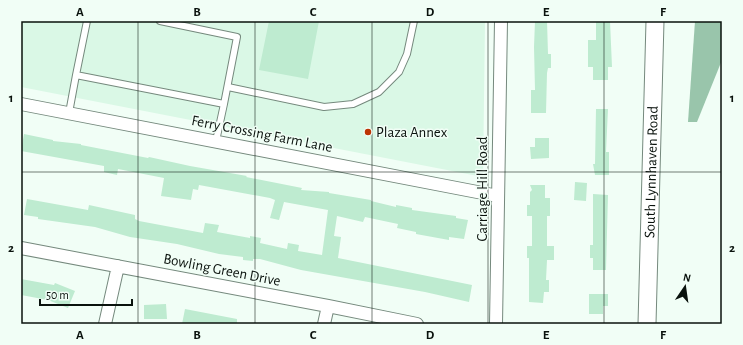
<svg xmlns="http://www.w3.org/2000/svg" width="743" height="345" font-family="'Alegreya Sans',sans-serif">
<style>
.built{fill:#daf8e6}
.water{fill:#99c5ab}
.building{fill:#beebd0}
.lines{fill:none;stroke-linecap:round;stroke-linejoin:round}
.lane-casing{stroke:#75897d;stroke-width:8}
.street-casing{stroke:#75897d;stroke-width:14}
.secondary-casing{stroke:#75897d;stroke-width:19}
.lane{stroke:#fff;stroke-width:6}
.street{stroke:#fff;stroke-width:12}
.secondary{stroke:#fff;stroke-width:17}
.grid{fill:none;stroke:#0a120d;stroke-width:1;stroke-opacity:0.55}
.poi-dot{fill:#bd3404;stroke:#f1fef6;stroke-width:1.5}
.labels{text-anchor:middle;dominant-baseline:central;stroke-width:3;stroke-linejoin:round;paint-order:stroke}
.poi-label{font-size:15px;fill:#0a120d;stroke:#f1fef6;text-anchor:start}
.street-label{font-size:15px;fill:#0a120d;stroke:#f1fef6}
.neatline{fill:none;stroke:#0a120d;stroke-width:1.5}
.grid-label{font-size:13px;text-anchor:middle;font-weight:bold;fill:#0a120d}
</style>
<rect width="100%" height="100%" fill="#f1fef6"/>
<path class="built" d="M21 21H485L483 177 21 87Z"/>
<path class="water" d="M695 21H722V60L697 122H688Z"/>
<path class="building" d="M269 21H319L308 79 259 70Z
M535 21H547L548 54H551V68H548L547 73 546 113H531V90H535L534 47Z
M596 21H610L612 67H608V80H593V67H588V40H596Z
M596 109H608L606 152H609V175H595L593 164H595Z
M24 134 53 140V141L81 144V145L148 158 149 157 190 166 247 176 246 177 302 188 301 190 329 192V193L371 200V201L396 207V205L412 208V210L456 216V218L468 220 464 239 449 237V240L416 234V232L397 228 398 224 365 217 363 222 337 216 334 236 341 237 338 258 472 285 469 302 425 292 301 270 260 259H253V261L243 260V257L219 254 177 244 130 237 95 227 38 219V217L24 215 27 199 88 210 89 205 135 215V219L139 221 203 233 205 223 219 225 217 232 250 238V236L261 238 260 243 287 249 288 243 299 245 298 251 322 255 328 210 284 202 279 220 270 218 275 200 270 198 199 185 198 190 193 189 191 200 161 196 164 178 118 169 117 175 104 172V166L21 151Z
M535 138H549V158L531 159 530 147H535Z
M575 182 587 183 586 201 574 200Z
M530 185H545V198H550V216H547V246H554V260H547L546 280H549V292H544L543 303 529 302V258H527V246H532V216H527V205H530V192L532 190Z
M593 194 608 195 606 270H593V258H590V245H593Z
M21 279 54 285 55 283 75 291 68 308 48 300 21 295Z
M589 294H608V306H603V314H589Z
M166 304 167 319H144V305Z
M185 309 237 319V324H182Z"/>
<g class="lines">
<defs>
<path id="lane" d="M160 21 237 37 224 104
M76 75 87 21
M228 87 324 107 353 104 379 92 399 72 407 54 414 21
M69 113 76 75 224 104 216 141"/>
<path id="street" d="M21 104 498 196
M21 248 328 306 417 324
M105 324 118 266
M324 324 328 306
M496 324 501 21"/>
<g id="secondary">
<path id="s1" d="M647 324 655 21"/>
</g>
</defs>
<use href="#lane" class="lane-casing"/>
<use href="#street" class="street-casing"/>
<use href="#secondary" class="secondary-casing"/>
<use href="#lane" class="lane"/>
<use href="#street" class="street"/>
<use href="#secondary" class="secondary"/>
</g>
<path class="grid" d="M138 21V324M255 21V324M372 21V324M488 21V324M604 21V324M21 172H722"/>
<circle class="poi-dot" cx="368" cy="132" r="4"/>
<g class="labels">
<g class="poi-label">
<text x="376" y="132">Plaza Annex</text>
</g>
<g class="street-label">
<text transform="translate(262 134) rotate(11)">Ferry Crossing Farm Lane</text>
<text stroke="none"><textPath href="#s1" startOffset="152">South Lynnhaven Road</textPath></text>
<text transform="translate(482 189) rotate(-90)">Carriage Hill Road</text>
<text transform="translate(222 270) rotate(11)">Bowling Green Drive</text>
</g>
</g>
<rect width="743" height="345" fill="none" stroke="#f1fef6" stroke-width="44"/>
<g transform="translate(685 287) rotate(13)" stroke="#f1fef6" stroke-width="3" paint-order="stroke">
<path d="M0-3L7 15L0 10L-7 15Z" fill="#0a120d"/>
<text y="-6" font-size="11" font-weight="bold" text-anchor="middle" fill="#0a120d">N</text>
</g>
<path d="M40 299v6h92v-6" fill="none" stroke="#0a120d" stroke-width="2"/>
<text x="46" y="299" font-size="12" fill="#0a120d" stroke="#f1fef6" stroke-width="3" paint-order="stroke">50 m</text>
<rect x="22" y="22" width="699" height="301" class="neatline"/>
<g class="grid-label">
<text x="80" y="16">A</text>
<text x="197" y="16">B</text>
<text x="313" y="16">C</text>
<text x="430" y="16">D</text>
<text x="546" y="16">E</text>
<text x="663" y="16">F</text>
<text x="11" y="102">1</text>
<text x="732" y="102">1</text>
<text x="11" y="252">2</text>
<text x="732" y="252">2</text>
<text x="80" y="339">A</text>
<text x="197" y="339">B</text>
<text x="313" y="339">C</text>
<text x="430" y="339">D</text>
<text x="546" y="339">E</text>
<text x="663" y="339">F</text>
</g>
</svg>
